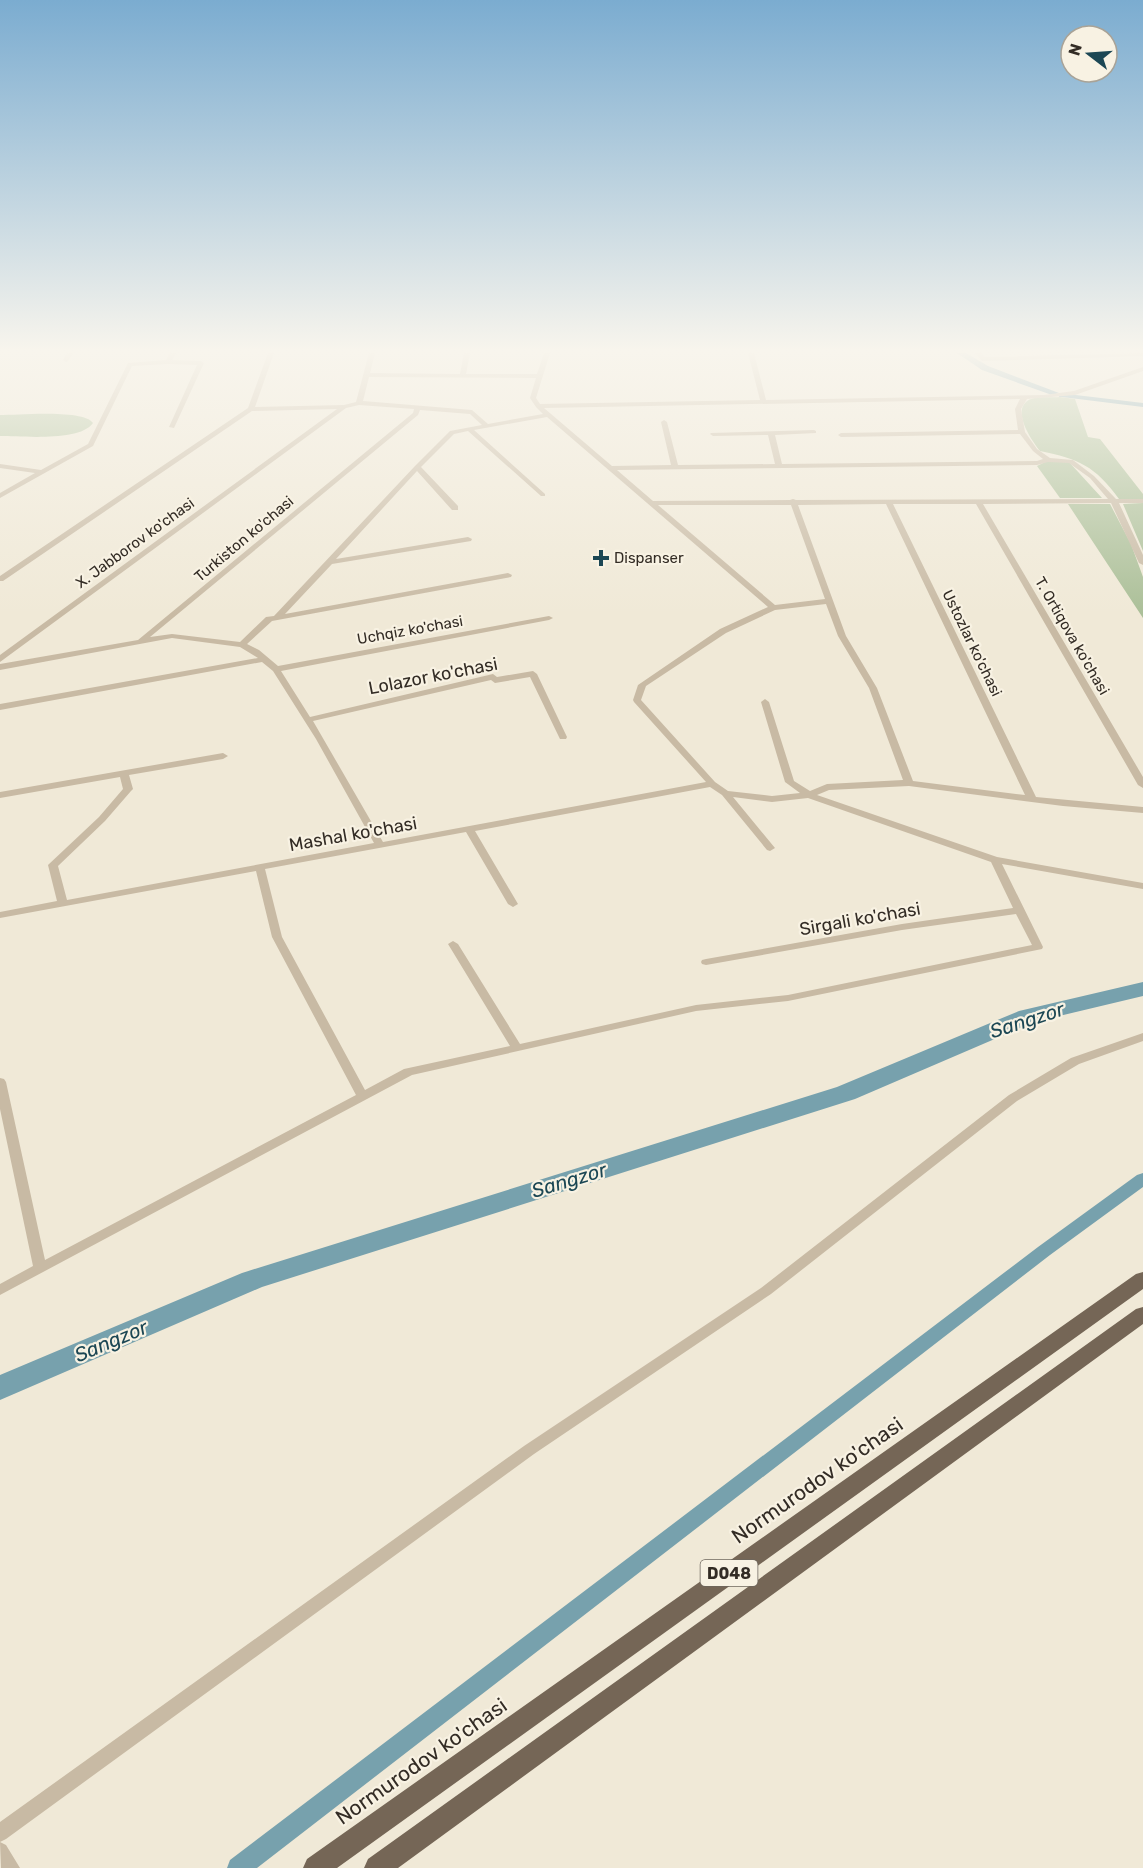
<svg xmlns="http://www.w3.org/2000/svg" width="1143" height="1868" font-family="Rubik,sans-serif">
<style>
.green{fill:#abbf98}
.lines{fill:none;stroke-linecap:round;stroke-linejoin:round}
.canal{fill:#77a1ad;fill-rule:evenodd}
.river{fill:#77a1ad;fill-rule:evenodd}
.street{fill:#c8baa4;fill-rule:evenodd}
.primary{fill:#756656;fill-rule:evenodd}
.poi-dot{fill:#1c4754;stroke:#f8f2e3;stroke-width:2}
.labels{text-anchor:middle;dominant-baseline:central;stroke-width:4.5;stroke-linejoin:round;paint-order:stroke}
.far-street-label{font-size:15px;fill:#332c25;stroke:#f8f2e3}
.far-poi-label{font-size:15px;fill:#332c25;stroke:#f8f2e3;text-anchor:start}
.shield{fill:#f8f2e3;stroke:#6e675e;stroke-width:1.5}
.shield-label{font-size:16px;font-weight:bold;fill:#332c25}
.street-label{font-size:18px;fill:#332c25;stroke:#f8f2e3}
.water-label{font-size:20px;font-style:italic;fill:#1c4754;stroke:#f8f2e3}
.near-street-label{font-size:21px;fill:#332c25;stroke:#f8f2e3}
</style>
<rect width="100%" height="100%" fill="#f0e9d7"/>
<path class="green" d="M1060 397 1075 399 1088 437 1100 439 1143 494V499H1119C1095 466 1079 459 1040 451 1032 441 1013 413 1026 402 1032 395 1051 398 1060 397Z
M0 415C18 415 84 409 93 423 80 442 21 436 0 436Z
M1045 462H1069L1102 498H1060L1037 466Z
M1143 503V551L1123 504Z
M1068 504H1110L1131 544 1143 577V618Z"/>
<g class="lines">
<path class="canal" d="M957 353H966L988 366 1059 393 1052 395 982 370Z
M1059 393 1143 403V407L1062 397H1059Z
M1143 1173V1187L1050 1255 257 1868H227L230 1860 1038 1247 1137 1175Z"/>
<path class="river" d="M1143 982V996L1034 1022 855 1099 262 1287 0 1400V1375L242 1273 837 1087 1019 1011Z"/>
<path class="street" d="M67 353H73L68 361 66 362 63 360Z
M170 353H176L172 360 201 361 204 363 174 428 169 427 197 365 168 364 132 366 93 446 0 498V493L35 473 0 468V464L41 470 88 444 128 363 166 360Z
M268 353H274L255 407 344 405 356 402 369 353H375L370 373 460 374 464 353H470L466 374H537L544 353H550L536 398 540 404 760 400 748 353H754L766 400 1044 395 1074 391 1143 367V371L1075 395 1027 399 1021 409 1025 432 1037 449 1050 458 1073 460 1094 476 1116 499H1143V503H1119L1143 555V565L1139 563 1111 503 983 504 1143 777V788L1138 785 976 504H893L1036 797 1143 807V813L1063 806 909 786 829 790 817 795 997 857 1143 883V889L1002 864 1043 947 1042 949 788 1001 696 1011 412 1075 0 1295V1284L33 1266 0 1109V1078L4 1079 6 1082 45 1260 356 1095 272 937 256 871 0 918V912L57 901 48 865 99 817 123 789 120 777 0 798V792L223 753 228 756 223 759 129 775 133 789 131 791 105 821 58 866 67 900 374 843 316 739 273 671 262 662 0 710V704L258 658 240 647 172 638 0 670V664L138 640 413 413 414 409 359 405 346 408 0 662V655L337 409 252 411 3 581H0V576L248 408ZM369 377 536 378 530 398 536 407 543 414 488 424 472 410 363 401ZM1020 399 1015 409 1018 430 841 433 838 435 841 437 1020 434 1033 451 1043 459 1037 461 782 464 775 435 816 433V431L814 430 711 433 710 434 713 436 768 435 775 464 678 465 667 422 664 420 661 422 671 465 612 466 544 408ZM420 410 470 414 482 425 450 431 415 466 274 616 266 617 240 642 172 634 150 637 418 415ZM547 417 768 607 720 629 638 685 633 700 634 702 706 782 383 842 313 721 491 680 495 683 530 677 559 737 560 739H566L567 737 537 674 533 671 497 677 493 674 310 717 281 671 549 620 553 618 549 616 278 666 259 650 247 644 272 621 511 577 512 575 508 573 285 614 332 564 471 541 472 539 468 537 336 559 417 471 452 510H458V506L421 467 454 434 468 431 541 496H545V494L474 430ZM1048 462 1069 463 1090 478 1108 499 796 500 793 499 790 500 653 501 617 470 1037 465ZM886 504 1025 795 913 781 877 688 846 636 798 505ZM658 505H791L825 599 775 605ZM826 604 838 636 869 688 903 780 827 784 810 791 794 781 769 702 765 699 761 702 785 782 800 793 772 796 728 791 715 782 641 700 646 686 726 633 775 610ZM710 787 722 795 767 850 770 851 775 848 733 797 772 802 808 798 991 862 1013 908 902 924 706 959 702 960 701 962 702 964 706 965 902 930 1016 914 1032 945 788 995 696 1005 520 1044 458 944 453 941 448 944 510 1046 404 1069 365 1090 282 937 265 869 466 832 508 904 513 907 518 904 475 831Z
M975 353H981L984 357 1143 353V356L982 361Z
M1143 1033V1041L1079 1064 1017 1101 771 1294 534 1454 6 1839 0 1842V1822L524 1446 761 1288 1009 1095 1071 1058Z
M0 1842 6 1845 20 1868H1Z"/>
<path class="primary" d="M1143 1272V1289L337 1868H303L307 1859 1136 1274Z
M1143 1307V1324L398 1868H364L368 1859 1136 1309Z"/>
</g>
<linearGradient id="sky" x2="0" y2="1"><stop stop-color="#7bacd0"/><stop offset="0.57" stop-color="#f8f5ed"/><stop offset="1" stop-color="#f8f5ed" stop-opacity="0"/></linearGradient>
<rect width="1143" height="615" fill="url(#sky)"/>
<path class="poi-dot" d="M598 549h6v6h6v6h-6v6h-6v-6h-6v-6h6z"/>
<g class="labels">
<g class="far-street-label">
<text transform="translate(244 539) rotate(-40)">Turkiston ko'chasi</text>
<text transform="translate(135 543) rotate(-36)">X. Jabborov ko'chasi</text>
<text transform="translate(410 630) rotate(-10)">Uchqiz ko'chasi</text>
<text transform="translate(1072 636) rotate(60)">T. Ortiqova ko'chasi</text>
<text transform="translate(972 643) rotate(64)">Ustozlar ko'chasi</text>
</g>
<g class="far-poi-label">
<text x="614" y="558">Dispanser</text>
</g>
<rect class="shield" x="700.5" y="1560" width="57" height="26" rx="4.5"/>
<g class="shield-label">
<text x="729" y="1573">D048</text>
</g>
<g class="street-label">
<text transform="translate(433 676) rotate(-11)">Lolazor ko'chasi</text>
<text transform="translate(353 834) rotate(-10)">Mashal ko'chasi</text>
<text transform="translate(860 919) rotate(-10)">Sirgali ko'chasi</text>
</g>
<g class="water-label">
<text transform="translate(1027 1020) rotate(-18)">Sangzor</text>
<text transform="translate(569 1180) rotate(-17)">Sangzor</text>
<text transform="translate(111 1341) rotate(-23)">Sangzor</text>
</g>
<g class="near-street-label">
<text transform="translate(817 1480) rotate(-35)">Normurodov ko'chasi</text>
<text transform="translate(421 1761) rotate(-35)">Normurodov ko'chasi</text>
</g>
</g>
<g transform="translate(1089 54) rotate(287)"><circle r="28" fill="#f8f2e3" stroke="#a9a397" stroke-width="1.5"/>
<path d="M0-4.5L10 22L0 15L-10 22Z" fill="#1c4754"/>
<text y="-9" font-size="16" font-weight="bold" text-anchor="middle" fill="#332c25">N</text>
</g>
</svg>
